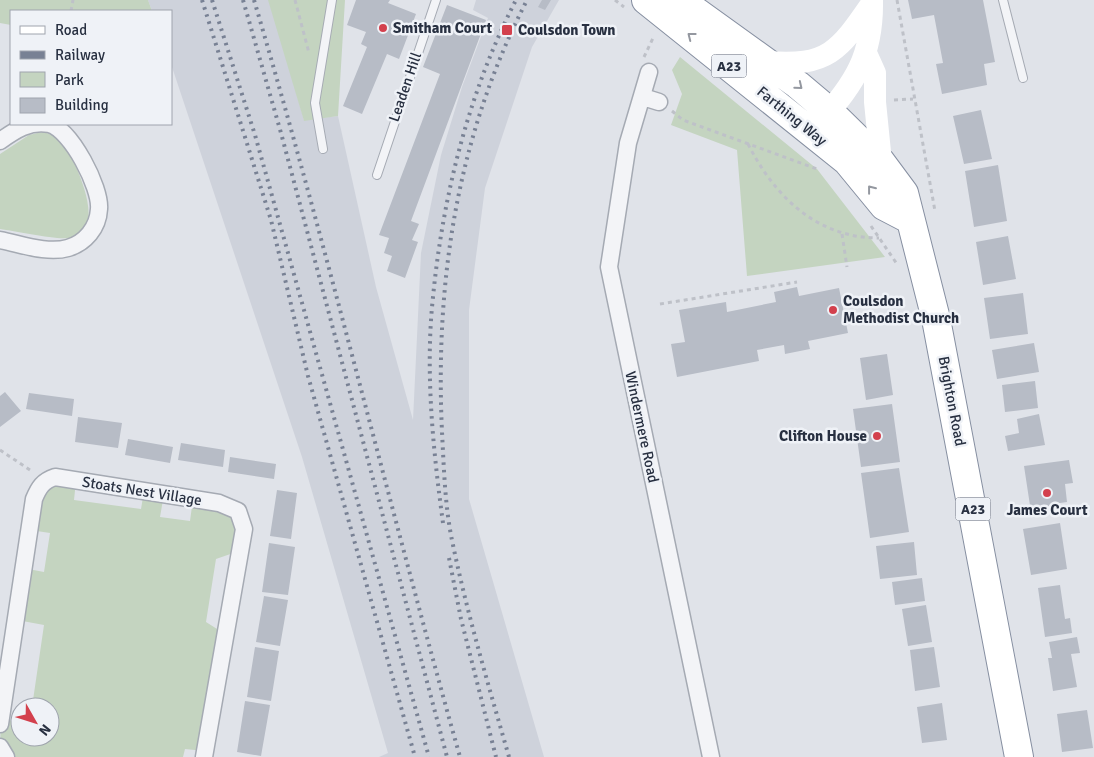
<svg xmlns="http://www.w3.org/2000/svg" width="1094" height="757" font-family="Signika,sans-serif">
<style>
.built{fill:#ced2db}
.green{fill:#c4d4c0}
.building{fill:#b7bcc6}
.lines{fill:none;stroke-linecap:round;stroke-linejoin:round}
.lane-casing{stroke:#a5aab3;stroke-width:10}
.street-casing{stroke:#a5aab3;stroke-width:19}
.highway-casing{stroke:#868fa1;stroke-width:30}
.path{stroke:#bec1c8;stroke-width:3;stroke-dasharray:4 4;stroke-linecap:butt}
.lane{stroke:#f3f4f7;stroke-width:8}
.street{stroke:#f3f4f7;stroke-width:16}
.secondary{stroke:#fff;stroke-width:22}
.highway{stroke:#fff;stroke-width:28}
.rail{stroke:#788194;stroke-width:4;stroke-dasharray:2.5 5;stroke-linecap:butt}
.oneway{stroke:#9498a0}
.poi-dot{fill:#d3404d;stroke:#eff2f7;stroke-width:2}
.labels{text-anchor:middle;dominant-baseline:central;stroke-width:5;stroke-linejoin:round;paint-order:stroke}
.shield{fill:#eff2f7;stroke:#646a78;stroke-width:1}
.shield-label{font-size:14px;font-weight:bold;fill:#283041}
.poi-label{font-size:15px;font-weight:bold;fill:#283041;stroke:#eff2f7;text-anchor:start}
.street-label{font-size:15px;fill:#283041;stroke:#eff2f7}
</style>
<rect width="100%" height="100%" fill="#e0e3e9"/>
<path class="built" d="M148 0H270L304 120 338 116 376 287 413 420 421 253 441 155 462 87 488 18 473 10 476 0H559L532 47 485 188 469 310V499L544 757H379L388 753 302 457 171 64V11H152Z"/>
<path class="green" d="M0 0H148L152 11H11V25L0 23Z
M268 0H345L338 116 304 121Z
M680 57 817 169 885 257 747 276 737 150 671 125 682 94 672 70Z
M42 132C52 134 61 138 68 147 72 153 74 162 77 169 84 186 103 234 69 238 55 240 16 231 0 229V154L29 135Z
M76 481 74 500 141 509 144 491 164 494 160 517 190 521 193 499 238 511 239 551 216 559 206 622 225 634 205 751 185 749 183 757H6L0 747 1 719 20 722V737H50V707H32L44 625 17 620 23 568 44 572 50 533 30 530 39 487Z"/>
<path class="building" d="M356 0H390L388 3 416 14 399 59 387 54 362 114 343 106 367 47 361 44 366 32 347 25Z
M542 0H551L545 10 538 7Z
M908 0H983L995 62 984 64 987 85 942 94 936 64 943 63 934 15 912 19Z
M447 5 486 20 411 221 419 224 412 240 418 242 405 278 387 271 392 256 384 253 389 238 379 235 440 74 423 67Z
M981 110 992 159 964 164 953 116Z
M998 165 1007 221 974 227 965 171Z
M1008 236 1016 279 983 285 976 242Z
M797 287 799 296 839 288 848 333 808 341 810 349 785 354 784 345 757 350 759 361 677 377 671 344 685 342 679 310 726 302 727 312 776 302 774 292Z
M1023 293 1028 334 990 339 984 298Z
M1034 343 1039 372 997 379 992 350Z
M887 354 893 395 866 400 860 358Z
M1035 381 1038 408 1005 412 1002 385Z
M5 392 21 411 0 427V396Z
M29 393 74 399 72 416 26 409Z
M892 404 900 462 861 467 853 409Z
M1039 414 1045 445 1008 451 1005 436 1019 433 1017 419Z
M78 417 122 423 118 448 75 442Z
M128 439 173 447 170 463 125 455Z
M181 443 225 450 223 467 178 460Z
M230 457 276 464 274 479 228 472Z
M1069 460 1073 483 1065 484 1067 502 1053 504V509L1031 512 1024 466Z
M899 468 909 532 870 538 861 473Z
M277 490 297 493 291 539 270 536Z
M1060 523 1067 569 1031 575 1023 529Z
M914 542 917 575 880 579 876 546Z
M269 543 295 547 288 595 262 592Z
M922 578 925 601 895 605 892 582Z
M1060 585 1065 619 1070 618 1072 633 1045 637 1038 588Z
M264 596 288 600 280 646 256 642Z
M926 605 932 642 908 646 902 609Z
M1077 637 1080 653 1071 654 1077 687 1053 691 1048 658H1052L1049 642Z
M255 647 279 651 271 701 247 697Z
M934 647 940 687 915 691 910 650Z
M245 701 270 705 261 756 237 752Z
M942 703 947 740 922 743 917 707Z
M1087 710 1093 748 1062 752 1057 714Z"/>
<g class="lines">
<defs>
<path id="lane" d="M1003 0 1023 78
M323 149 315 103 332 0
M377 175 436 0"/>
<path id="street" d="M649 72 628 143 609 267 711 757
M643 97 659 102
M0 141C14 131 30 120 49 124 71 129 101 188 99 209 98 228 85 243 68 248 47 254 21 244 0 240
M0 724 34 499C39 487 43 481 55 477L219 503 238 511 244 529 204 757
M0 747 6 757"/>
<path id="highway" d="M646 0 847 161 884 206 909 219
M680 0 798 85 830 112 881 162 904 193 936 319 1019 757"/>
</defs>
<use href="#lane" class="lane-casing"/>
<use href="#street" class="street-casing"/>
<use href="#highway" class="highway-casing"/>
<path class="path" d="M295 0 309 53
M615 0 624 7
M897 0 935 211
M71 11 73 0
M644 57 654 36
M894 100 913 99
M672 111 683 120 817 169 818 167
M748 144C775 197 817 238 879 238
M871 226 897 264
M842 234 847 267
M660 304 797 282
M0 450 33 472"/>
<use href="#lane" class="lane"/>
<use href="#street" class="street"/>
<path class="secondary" d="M866 53 875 73V102L881 162
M767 62C828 67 839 51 872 3
M819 123C855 84 873 55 872 0"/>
<use href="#highway" class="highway"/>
<path class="rail" d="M202 0 271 220 308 376 415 757
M212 0 255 135 429 757
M243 0 281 133 447 757
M254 0C328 251 389 505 460 757
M443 523C433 449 425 371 433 297 443 195 469 91 516 0
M449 558 461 619 496 757
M509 757C489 687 468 617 453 545 445 509 444 470 442 432 435 281 457 136 527 0"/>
</g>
<defs><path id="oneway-chevron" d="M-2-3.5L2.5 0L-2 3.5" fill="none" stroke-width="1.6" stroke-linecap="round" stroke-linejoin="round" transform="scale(1.25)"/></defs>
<g class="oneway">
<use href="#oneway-chevron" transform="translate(691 36) rotate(-142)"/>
<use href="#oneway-chevron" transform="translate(799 86) rotate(39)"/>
<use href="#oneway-chevron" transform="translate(871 189) rotate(-128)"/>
</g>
<g class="poi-dot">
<circle cx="383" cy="28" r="5"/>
<rect x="501" y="24" width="12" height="12" rx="2.5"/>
<circle cx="833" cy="310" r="5"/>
<circle cx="877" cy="436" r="5"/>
<circle cx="1047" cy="493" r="5"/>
</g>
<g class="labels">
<g class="shield">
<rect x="711.5" y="54.5" width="35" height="23" rx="4"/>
<rect x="955.5" y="497.5" width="35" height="23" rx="4"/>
</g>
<g class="shield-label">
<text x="729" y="66">A23</text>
<text x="973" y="509">A23</text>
</g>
<g class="poi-label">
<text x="393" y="28">Smitham Court</text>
<text x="518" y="30">Coulsdon Town</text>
<text x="843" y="301">Coulsdon<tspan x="843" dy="17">Methodist Church</tspan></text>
<text x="867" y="436" text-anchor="end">Clifton House</text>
<text x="1047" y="510" text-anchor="middle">James Court</text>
</g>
<g class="street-label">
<text transform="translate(405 87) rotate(-71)">Leaden Hill</text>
<text transform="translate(792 116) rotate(39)">Farthing Way</text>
<text transform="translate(952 401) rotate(79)">Brighton Road</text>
<text transform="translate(642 427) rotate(78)">Windermere Road</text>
<text transform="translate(142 491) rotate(9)">Stoats Nest Village</text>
</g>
</g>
<rect x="10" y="10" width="162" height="115" fill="#eff2f7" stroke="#9fa4ae"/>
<rect x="20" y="26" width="25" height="8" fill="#ffffff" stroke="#9fa4ae"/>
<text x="55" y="35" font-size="15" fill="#283041">Road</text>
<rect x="20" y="51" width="25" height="8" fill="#788194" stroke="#9fa4ae"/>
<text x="55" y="60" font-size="15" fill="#283041">Railway</text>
<rect x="20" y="72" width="25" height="15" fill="#c4d4c0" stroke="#9fa4ae"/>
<text x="55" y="85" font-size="15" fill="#283041">Park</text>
<rect x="20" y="98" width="25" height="15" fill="#b7bcc6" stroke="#9fa4ae"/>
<text x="55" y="110" font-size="15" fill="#283041">Building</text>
<g transform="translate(35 722) rotate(129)"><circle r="24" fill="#eff2f7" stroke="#9fa4ae"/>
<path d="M0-4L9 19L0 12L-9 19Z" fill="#d3404d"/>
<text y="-8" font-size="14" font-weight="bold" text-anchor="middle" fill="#283041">N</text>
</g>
</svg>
